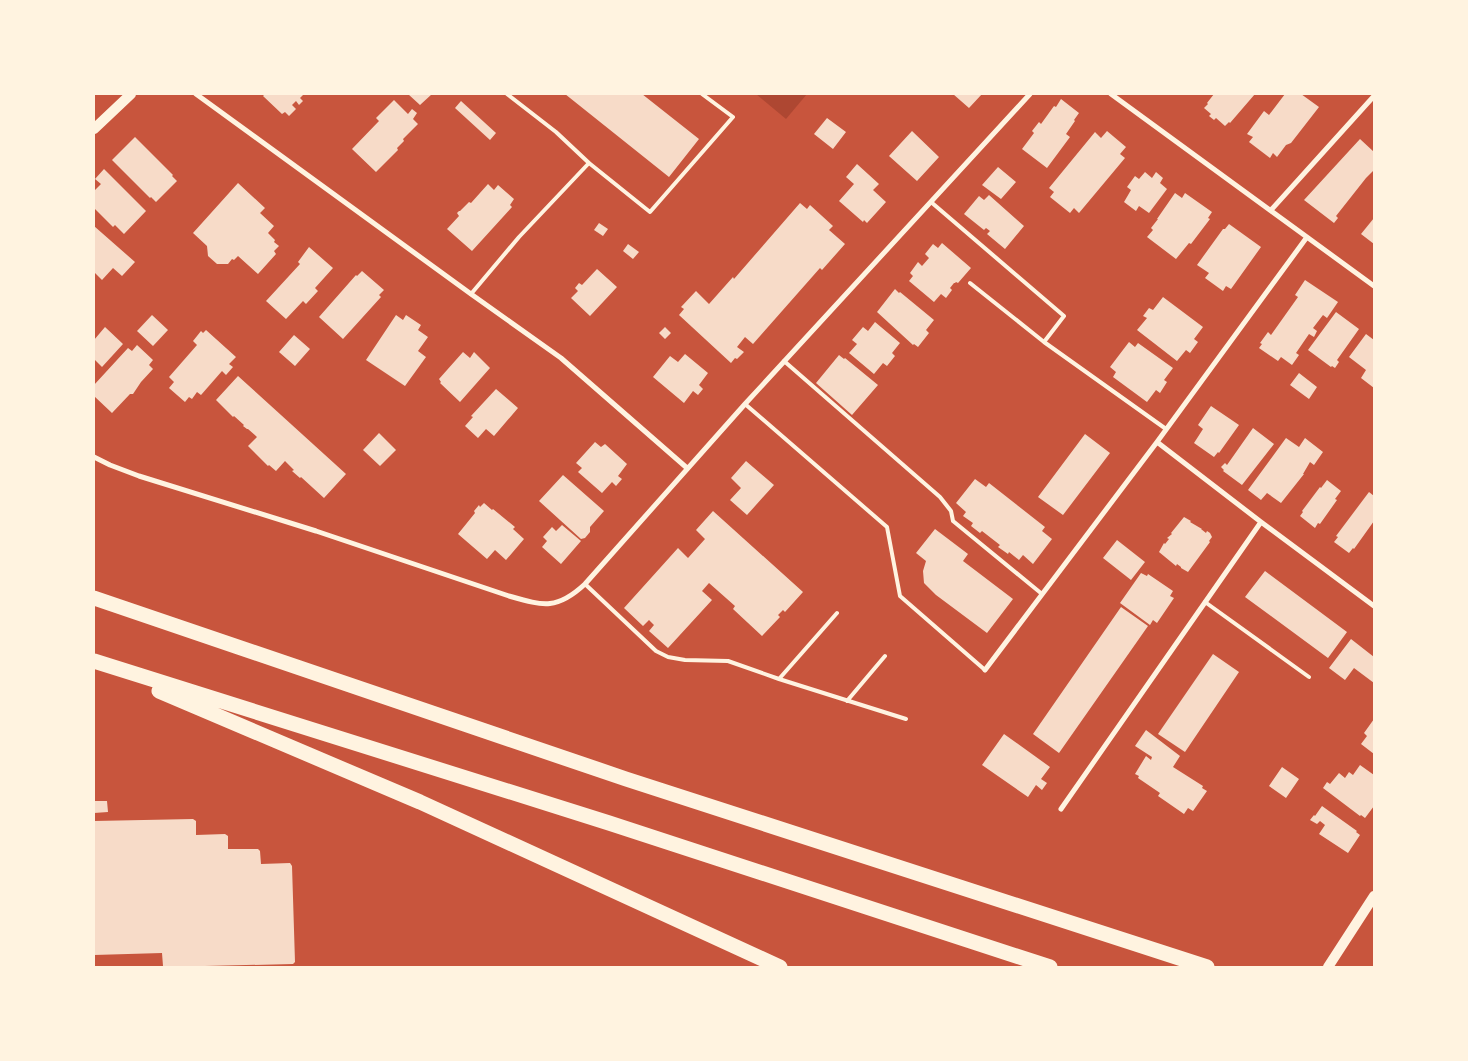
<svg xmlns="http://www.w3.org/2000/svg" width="1468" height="1061" font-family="'Space Grotesk',sans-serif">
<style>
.green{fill:#ae4732}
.building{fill:#f7dbc8}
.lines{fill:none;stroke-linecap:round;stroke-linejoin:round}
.service{stroke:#fff3e0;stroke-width:4}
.minor{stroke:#fff3e0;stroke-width:5}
.secondary{stroke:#fff3e0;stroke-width:10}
.motorway{stroke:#fff3e0;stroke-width:15}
</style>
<rect width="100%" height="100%" fill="#c8553d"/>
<path class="green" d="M756 94H807L786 119Z"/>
<path class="building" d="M265 94H304L300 98 303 101 299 105 296 101 292 105 296 109 289 116 285 112 282 114 263 96Z
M408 94H432L420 105Z
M565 94H642L699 139 669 177Z
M953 94H982L969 108Z
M1214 94H1255L1230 123 1229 122 1225 126 1216 118 1214 120 1209 116 1211 114 1204 108 1208 104 1207 103Z
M1285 94H1301L1319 107 1291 143 1286 145 1277 157 1273 153 1270 158 1249 142 1253 137 1247 134 1264 111 1269 115Z
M1061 99 1079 113 1074 120 1075 121 1066 134 1070 137 1047 168 1022 149 1034 133 1032 131 1039 122 1041 124 1054 106 1056 107Z
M394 100 408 114 412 109 417 113 413 119 418 124 403 139 404 141 397 148 398 150 376 172 352 149 379 121 376 118Z
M461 101 496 133 490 140 455 108Z
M827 118 846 132 833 149 814 134Z
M912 131 939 157 917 181 889 156Z
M1107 131 1126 147 1120 154 1125 158 1079 213 1074 208 1070 213 1050 197 1054 192 1049 188 1095 132 1101 138Z
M135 137 173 175 172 176 177 181 156 202 151 197 150 198 112 160Z
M1360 139 1374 152V170L1366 178 1336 216 1338 218 1334 223 1304 200Z
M857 164 879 184 873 190 886 202 867 223 864 220 863 222 839 201 854 184 846 177Z
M998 167 1016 182 1001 199 982 185Z
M104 169 146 211 124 234 115 225 113 227 94 208V191L101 184 95 179Z
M1145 172 1152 178 1156 172 1163 178 1160 183 1167 189 1149 213 1139 206 1136 211 1124 202 1131 190 1127 187 1135 176 1139 179Z
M238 183 265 208 260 213 274 226 268 233 275 240 274 242 279 246 274 251 276 254 258 274 238 256 234 260 232 259 228 264H217L208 256 207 246 193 233Z
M488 184 494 190 498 185 514 199 510 205 512 207 472 251 447 229 459 216 457 213 459 211H460L469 202 471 203Z
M1175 193 1182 198 1185 193 1212 212 1208 218 1210 219 1191 244 1189 243 1176 259 1147 237 1153 230 1151 228 1158 219H1157Z
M989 195 1024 226 1005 249 987 234 990 231 986 228 984 230 964 214 979 196 984 200Z
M800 203 807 209 810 205 833 226 829 230 845 244 822 270 820 268 753 344 745 337 737 347 744 352 737 359 735 358 731 363 679 315 684 309 681 307 696 291 709 304 733 277 734 279Z
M1374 218V244L1361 234Z
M599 223 608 229 603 236 594 230Z
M1229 224 1261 247 1231 289 1226 286 1223 291 1205 278 1209 273 1197 265 1223 229H1225Z
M94 226 135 262 122 276 113 268 102 280 94 272Z
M942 243 971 268 958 283 956 282 955 283H954L950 288 952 290 946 298 941 294 934 302 909 281 913 276 910 273 918 262 922 266 929 258 925 254 933 244 938 248Z
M628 244 639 252 633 259 623 251Z
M309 247 333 268 315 288 318 291 306 304 303 301 286 319 266 301 300 264 298 262Z
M597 269 617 287 590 316 571 298 578 291 575 288 579 283 582 285Z
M362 271 384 290 379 295 381 297 343 339 319 317 356 275 357 276Z
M1305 280 1338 302 1327 318 1323 315 1313 328 1317 331 1314 337 1309 334 1296 353 1299 355 1292 365 1281 357 1278 361 1259 348 1262 344 1260 343 1268 332 1271 335 1298 297 1295 295Z
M895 289 899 293 900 292 934 320 926 330 929 333 918 347 914 344 913 345 877 312Z
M1163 297 1203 327 1194 339 1198 342 1190 353 1186 350 1177 361 1137 330 1147 318 1143 316 1149 308 1153 310Z
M1336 312 1359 329 1337 360 1339 362 1335 368 1332 366 1331 367 1308 350Z
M152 315 168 330 153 346 137 331Z
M396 315 403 320 406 315 421 325 418 330 428 337 418 351 426 357 405 386 366 360Z
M875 322 900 343 892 353 895 356 887 366 883 363 874 374 849 353 857 344 852 340 863 327 868 331Z
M105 327 123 344 102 367 94 359V340Z
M665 327 671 333 665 339 659 333Z
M206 330 236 357 229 364 233 367 226 375 222 371 201 395 197 392 192 399 189 397 185 402 169 388 174 382 169 377 197 345 193 341 201 331 203 333Z
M1366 334 1374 340V388L1361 378 1366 370 1349 357Z
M294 335 310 349 295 366 279 352Z
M1129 342 1135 347 1138 343 1173 368 1164 380 1167 382 1160 393 1156 390 1147 402 1113 377 1116 372 1110 367Z
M137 345 153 360 149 365 153 369 141 382 133 394H130L112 413 94 396V385L128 348 132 351Z
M463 352 470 358 474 352 490 368 460 402 440 383 441 382 439 379Z
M685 354 708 373 699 385 703 389 698 395 693 391 684 403 653 377 670 356 678 362Z
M839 355 844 359 845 358 878 385 852 415 816 383Z
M1299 373 1317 387 1309 399 1290 385Z
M238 376 346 474 324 498 301 477 300 478 292 471 294 470 285 461 276 471 269 465 268 466 248 446 257 437 248 429H247L243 426 244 425 234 416 233 417 216 400Z
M496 389 518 408 494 436 486 429 478 438 465 426 473 417 471 416Z
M1211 406 1239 425 1219 453 1218 452 1214 457 1194 443 1203 429 1198 425Z
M1253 428 1274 444 1242 485 1223 471 1224 470 1221 467 1225 463 1227 465Z
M379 433 396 450 380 466 363 450Z
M1085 434 1110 453 1063 515 1038 497Z
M1286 438 1299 447 1305 438 1323 452 1314 465 1310 462 1303 474H1304L1281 503 1267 493 1261 500 1248 490Z
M595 442 601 447 605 444 627 464 618 476 622 479 616 486 612 482 602 493 578 472 582 468 576 463Z
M746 461 774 485 747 515 730 500 741 488 731 478Z
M563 475 604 511 590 527V532L585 538 581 539 539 501Z
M975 479 986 487 989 483 1045 527 1042 531 1052 539 1033 564 1023 555 1019 560 1009 552 1008 554 998 547 1000 545 982 531 980 533 971 526 973 523 963 516 966 512 956 503Z
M1327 480 1341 491 1335 499 1337 500 1320 524 1318 523 1315 528 1300 516 1303 512 1302 511 1320 487 1321 488Z
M1369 492 1374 496V521L1354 549 1353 548 1349 553 1334 542 1338 537 1336 536Z
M484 503 492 510 493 509 515 527 513 529 524 539 506 560 495 550 487 559 458 534 475 513 474 511 479 505 480 507Z
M713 511 803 592 785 612 783 610 778 615 780 617 762 636 733 609 735 606 709 583 702 591 712 600 668 648 649 631 654 625 649 620 643 626 624 608 678 548 688 558 705 539 696 530Z
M1184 517 1191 521 1190 522 1202 529H1201L1206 533 1207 531 1210 533 1212 537 1209 541 1210 542 1188 572 1181 568V567L1177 564 1176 566 1159 552 1164 543 1165 544 1169 539 1167 538 1172 534 1171 533Z
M562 525 581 541 561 564 542 547 547 541 543 537 552 527 556 531Z
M935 529 968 554 963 561 1013 599 987 633 936 595 924 583 923 571 926 561 916 553Z
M1117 540 1145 562 1131 580 1103 558Z
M1265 571 1347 632 1328 658 1245 597Z
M1141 573 1147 576 1148 574 1173 591 1170 596 1174 598 1157 623 1153 620 1150 625 1120 603Z
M1121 607 1148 626 1059 753 1033 734Z
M1351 639 1374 657V683L1354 668 1345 680 1329 668Z
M1213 654 1239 672 1185 752 1158 734Z
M1374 719V754L1361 744 1367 736 1364 733Z
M1146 730 1180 756 1173 767 1203 786 1202 788 1207 791 1193 811 1188 808 1184 814 1158 796 1160 793 1138 778 1139 776 1135 774 1146 756 1151 760 1152 757 1135 746Z
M1004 734 1050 767 1041 779 1047 783 1042 790 1036 785 1028 797 982 765Z
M1360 765 1374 775V806L1365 818 1361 815 1360 816 1323 788 1327 782 1330 784 1339 773 1345 778 1349 772 1353 775Z
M1282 767 1299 779 1286 798 1269 786Z
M94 801H107L108 812 94 813Z
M1322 806 1357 831 1356 832 1360 835 1348 853 1319 834 1325 825 1320 821 1317 824 1310 820 1314 815 1315 816Z
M193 819 196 821V835L225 834 228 836V849H258L260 851 261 864 290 863 292 866 295 962 293 964 164 967 163 966 162 953 94 955V821Z"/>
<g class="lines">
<path class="service" d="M507 94 556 132 589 163 650 212 733 117 702 94
M931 202 1064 316 1044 342
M970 283 1044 342 1166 429
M471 294 519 237 589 163
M784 361 940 497 951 511 953 521 1042 594
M745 404 887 527 900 596 985 670
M585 584 656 651 668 657 685 660 728 661 779 679 906 719
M1205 602 1309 677
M779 679 837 613
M847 701 885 656"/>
<path class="minor" d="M196 94 471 294 561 358 687 468
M1111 94 1374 286
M1271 210 1374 96
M1157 442 1261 522 1374 606
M94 457 110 465 139 476 316 531 509 596C544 606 557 610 585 584L745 404 1030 94
M985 670 1157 442 1307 237
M1061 809 1261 522"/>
<path class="secondary" d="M94 129 131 94
M1328 967 1374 896"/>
<path class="motorway" d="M94 598 626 779 1207 967
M94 661 609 823 1050 967
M159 691 420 802 780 967"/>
</g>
<rect width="1468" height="1061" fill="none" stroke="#fff3e0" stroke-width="190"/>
</svg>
